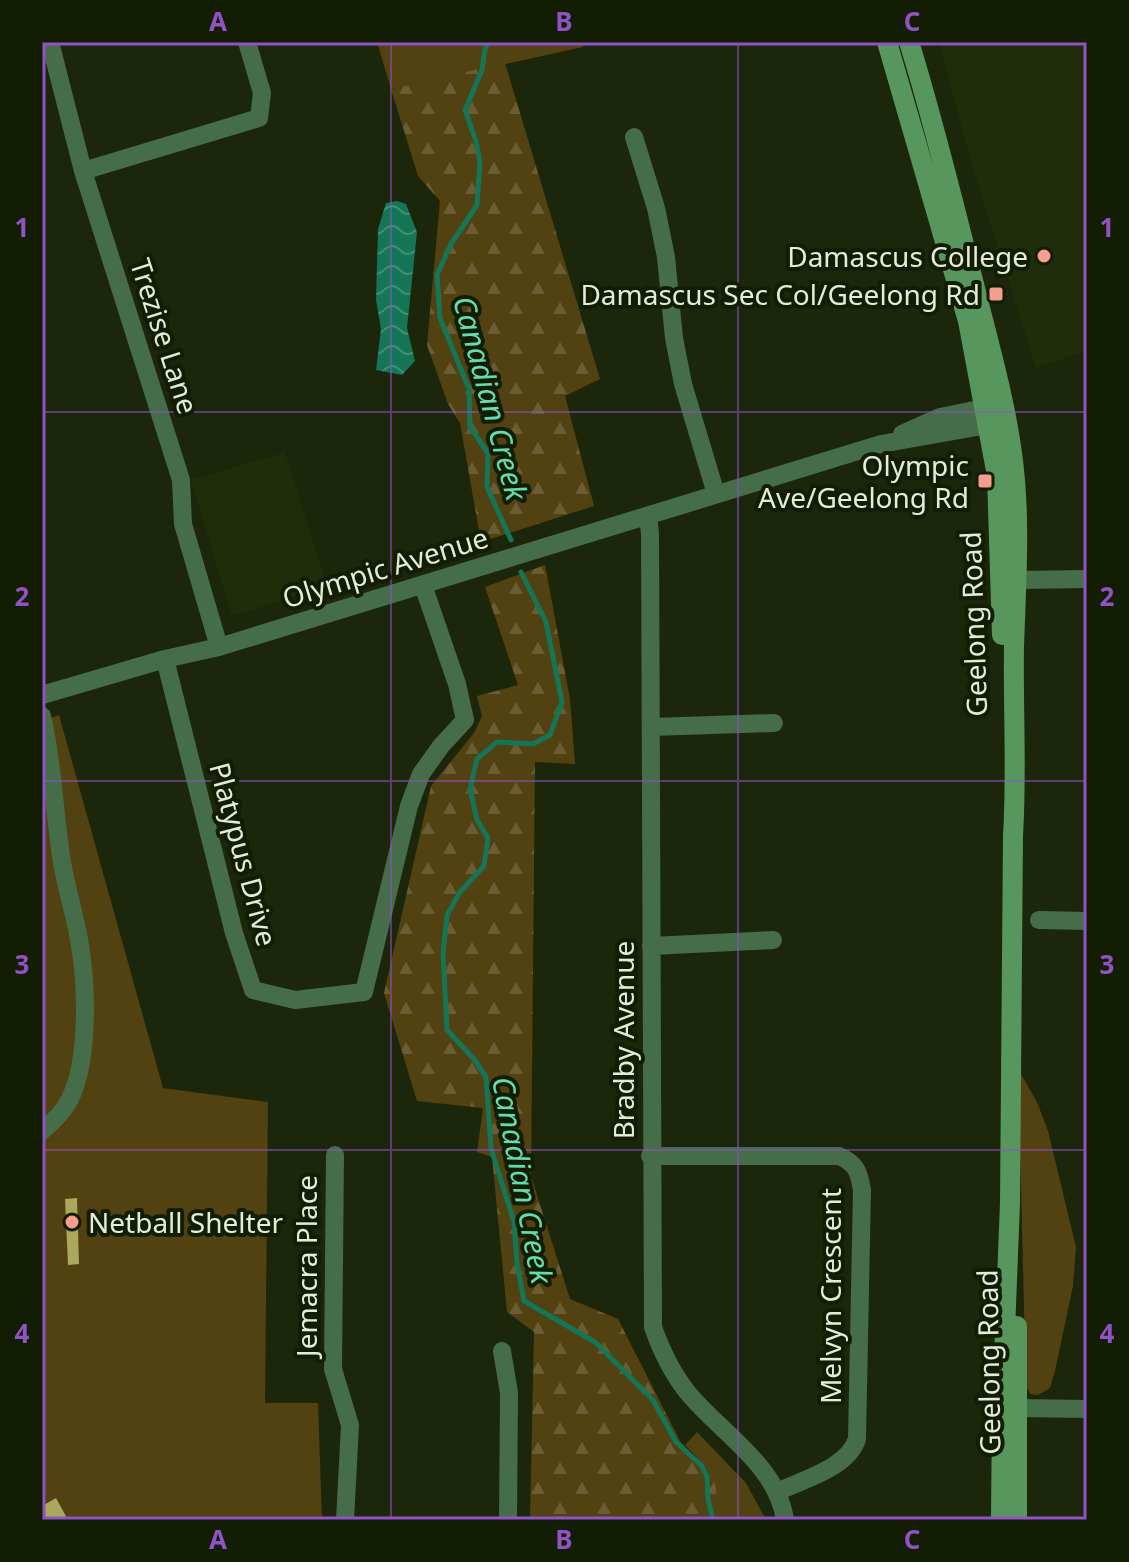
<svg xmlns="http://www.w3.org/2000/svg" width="1129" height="1562" font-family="'Noto Sans',sans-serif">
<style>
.built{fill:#202d0a}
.green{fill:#524111}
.forest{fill:url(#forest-firs)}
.water{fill:url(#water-waves)}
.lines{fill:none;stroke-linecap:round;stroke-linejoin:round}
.stream{stroke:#147557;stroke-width:5}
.building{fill:#a9a85c}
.minor{stroke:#466d4a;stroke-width:18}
.secondary{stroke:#57975e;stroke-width:20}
.grid{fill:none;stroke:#9052c4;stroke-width:2;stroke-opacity:0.55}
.poi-dot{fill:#f59d8e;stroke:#131d03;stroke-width:3}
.labels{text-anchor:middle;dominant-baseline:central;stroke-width:8;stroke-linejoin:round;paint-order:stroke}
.poi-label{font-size:28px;fill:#e3ebda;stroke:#131d03;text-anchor:end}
.street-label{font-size:28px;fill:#e3ebda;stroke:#131d03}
.water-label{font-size:30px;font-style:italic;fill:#63ddaf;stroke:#131d03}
.neatline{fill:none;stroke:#9052c4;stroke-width:3}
.grid-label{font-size:26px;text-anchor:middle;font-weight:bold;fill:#9052c4}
</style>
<defs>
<pattern id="forest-firs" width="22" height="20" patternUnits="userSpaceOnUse" patternTransform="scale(2)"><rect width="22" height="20" fill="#524111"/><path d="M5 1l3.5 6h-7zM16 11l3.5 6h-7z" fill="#6b5d33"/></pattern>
<pattern id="water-waves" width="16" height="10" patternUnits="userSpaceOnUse" patternTransform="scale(2)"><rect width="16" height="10" fill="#147557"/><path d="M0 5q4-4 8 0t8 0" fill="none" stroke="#418f76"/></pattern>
</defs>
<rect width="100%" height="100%" fill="#1c260b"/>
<path class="built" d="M939 42H1087V351L1036 368 971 162Z
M285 452 327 586 232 616 191 480Z"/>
<path class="green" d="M377 42H584L583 47 391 89Z
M59 715 163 1088 268 1102 265 1403H318L322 1520H42V721Z
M1018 1069 1037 1102 1048 1131 1076 1247 1073 1286 1055 1371 1050 1388 1038 1395 1030 1394 1026 1385Z
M697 1432 746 1483 766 1520H714C712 1478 716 1476 685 1445Z"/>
<path class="forest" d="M505 63 600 379 565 396 594 506 481 542 460 423 448 404 427 345 440 201 418 176 391 89Z
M545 565 570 699 575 764 535 762 531 1176 570 1299 618 1319 680 1441 715 1482 719 1520H530L534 1332 507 1312 492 1157 477 1152 483 1108 417 1101 384 993 431 786 474 733 482 716 477 696 518 685 485 587Z"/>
<path class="water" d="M397 201 406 204 417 232 407 328 415 361 402 375 376 370 381 329 376 300 378 229 386 203Z"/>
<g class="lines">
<path class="stream" d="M489 42 485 49 482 70 465 110 476 141 480 162 477 205 451 244 437 275 440 318 469 389 470 427 488 453 487 487 511 540
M521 572 546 622 562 702 550 735 533 744 497 742 477 759 470 789 477 820 488 838 484 866 460 892 447 915 443 953 447 1030 474 1059 486 1077 491 1148 514 1222 517 1263 524 1301 595 1342 653 1400 676 1442 701 1465 707 1476 708 1499 713 1520"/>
</g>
<path class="building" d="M77 1198 79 1264 68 1265 65 1199Z
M56 1498 68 1520H45L42 1515V1506Z"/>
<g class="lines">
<path class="minor" d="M50 42 83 171 181 480 183 524 219 647
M634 137 656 208 666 257 674 338 683 384 716 494
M83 171 259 118 262 93 247 42
M902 434 940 417 999 405
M648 516 650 533 653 1327C661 1350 672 1373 688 1393 721 1433 777 1465 785 1520
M1018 580 1087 579
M165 659 234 933 253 990 295 1000 364 992 409 806 421 774 441 746 465 720 457 684 423 585
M42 695 165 659 219 647 881 444 999 423
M42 716C53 763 54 809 61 856 65 883 73 908 78 934 87 979 90 1057 70 1099 64 1111 53 1122 42 1131
M651 727 774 723
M1039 920 1087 921
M651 946 773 940
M335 1155 333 1369 350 1425 345 1520
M650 1156H839C856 1163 859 1172 862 1190L857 1439C848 1468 802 1480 777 1492
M502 1351 509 1393 508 1520
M1018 1408 1087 1409"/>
<path class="secondary" d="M887 42 968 321 997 476 1002 635
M909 42C933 119 952 198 972 276 986 334 1004 394 1012 453 1021 517 1016 583 1014 647 1013 710 1017 772 1013 835L1010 1203 1002 1408 1001 1520
M1017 1326V1520"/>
</g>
<path class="grid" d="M391 42V1520M738 42V1520M42 412H1087M42 781H1087M42 1150H1087"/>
<g class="poi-dot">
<circle cx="1044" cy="256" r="8"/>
<rect x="988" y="286" width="16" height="16" rx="4"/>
<rect x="977" y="473" width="16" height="16" rx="4"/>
<circle cx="72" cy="1222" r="8"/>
</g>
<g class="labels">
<g class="poi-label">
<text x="1028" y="256">Damascus College</text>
<text x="980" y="294">Damascus Sec Col/Geelong Rd</text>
<text x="969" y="465">Olympic<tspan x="969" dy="32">Ave/Geelong Rd</tspan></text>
<text x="88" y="1222" text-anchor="start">Netball Shelter</text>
</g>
<g class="street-label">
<text transform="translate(165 336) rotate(72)">Trezise Lane</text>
<text transform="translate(385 567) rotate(-17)">Olympic Avenue</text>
<text transform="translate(973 624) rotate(-92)">Geelong Road</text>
<text transform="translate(244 854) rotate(75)">Platypus Drive</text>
<text transform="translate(623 1040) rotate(-90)">Bradby Avenue</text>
<text transform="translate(306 1266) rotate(-90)">Jemacra Place</text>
<text transform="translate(830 1296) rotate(-90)">Melvyn Crescent</text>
<text transform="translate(988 1362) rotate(-91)">Geelong Road</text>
</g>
<g class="water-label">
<text transform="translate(491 398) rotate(75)">Canadian Creek</text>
<text transform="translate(523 1180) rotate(79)">Canadian Creek</text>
</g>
</g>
<rect width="1129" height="1562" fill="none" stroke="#131d03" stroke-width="88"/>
<rect x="44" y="44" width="1041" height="1474" class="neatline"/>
<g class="grid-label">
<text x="218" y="31">A</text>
<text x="564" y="31">B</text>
<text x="912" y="31">C</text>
<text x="22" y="237">1</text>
<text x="1107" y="237">1</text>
<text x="22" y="606">2</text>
<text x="1107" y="606">2</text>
<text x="22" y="974">3</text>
<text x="1107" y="974">3</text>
<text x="22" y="1343">4</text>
<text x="1107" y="1343">4</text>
<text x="218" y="1549">A</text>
<text x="564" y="1549">B</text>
<text x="912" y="1549">C</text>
</g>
</svg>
